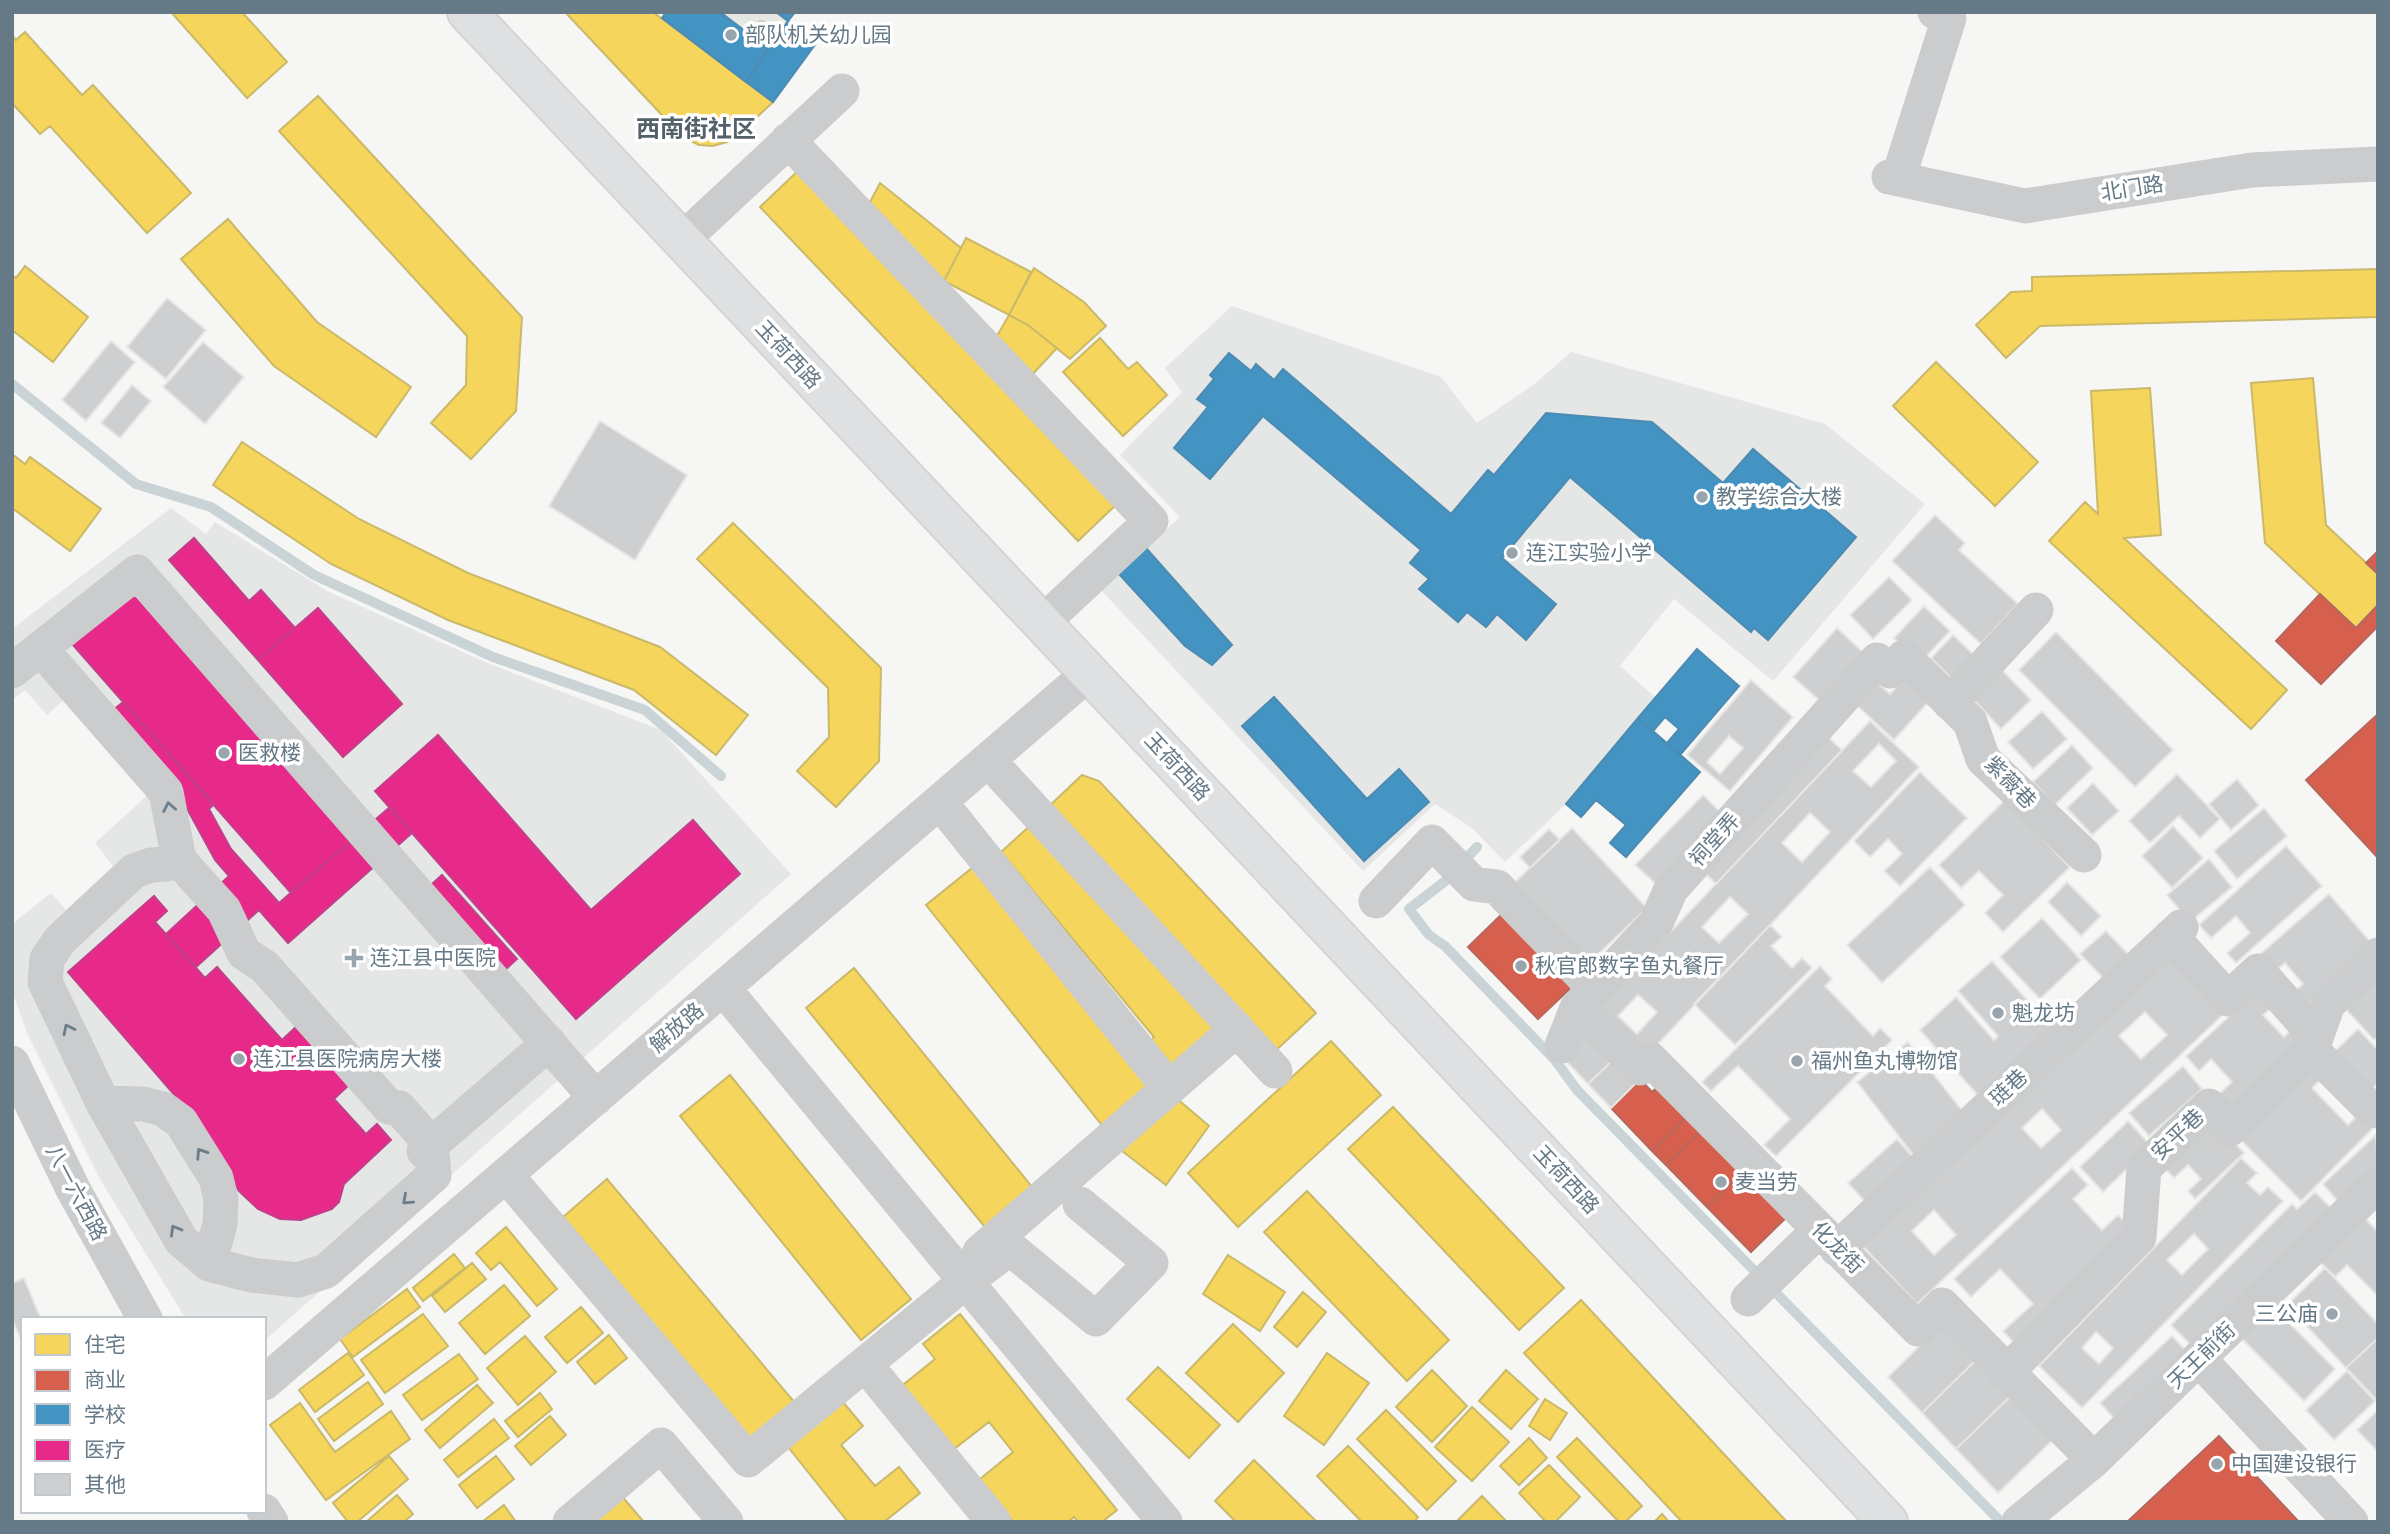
<svg xmlns="http://www.w3.org/2000/svg" width="2390" height="1534" font-family="'Alegreya Sans','Noto Sans SC',sans-serif">
<style>
.built{fill:#e5e6e6}
.park{fill:url(#park-crowns)}
.homes{fill:#f6d55c;stroke:#cab969;stroke-width:2}
.shops{fill:#d6604d;stroke:#b4685e;stroke-width:2}
.schools{fill:#4393c3;stroke:#4d8bb1;stroke-width:2}
.health{fill:#e7298a;stroke:#c04189;stroke-width:2}
.lines{fill:none;stroke-linecap:round;stroke-linejoin:round}
.stream{stroke:#cad4d6;stroke-width:10}
.building{fill:#cdcfd0;stroke:#e6e6e4;stroke-width:2;fill-rule:evenodd}
.major-casing{stroke:#d3d4d5;stroke-width:42}
.minor{stroke:#cbcccd;stroke-width:35}
.major{stroke:#dfe0e1;stroke-width:38}
.oneway{stroke:#6a7d8a}
.poi-dot{fill:#98a5ad;stroke:#fff;stroke-width:2.5}
.labels{text-anchor:middle;dominant-baseline:central;stroke-width:7;stroke-linejoin:round;paint-order:stroke}
.poi-label{font-size:21px;fill:#657986;stroke:#fff;text-anchor:start}
.street-label{font-size:21px;fill:#657986;stroke:#fff}
.quarter-label{font-size:24px;font-weight:bold;fill:#53616b;stroke:#fff}
</style>
<defs>
<pattern id="park-crowns" width="20" height="18" patternUnits="userSpaceOnUse" patternTransform="scale(1.75)"><rect width="20" height="18" fill="#e5e8e2"/><path d="M2 6a3 3 0 1 1 6 0M12 15a3 3 0 1 1 6 0" fill="none" stroke="#bdc1bd"/></pattern>
</defs>
<rect width="100%" height="100%" fill="#f6f6f5"/>
<path class="built" d="M1232 306 1441 377 1477 423 1536 383 1571 352 1825 424 1925 504 1773 681 1674 599 1620 666 1655 697 1566 804 1505 862 1472 828 1435 804 1363 871 1101 590 1180 517 1120 455 1182 392 1165 368Z
M171 508 206 534 215 522 329 592 490 664 661 730 791 874 264 1341V1319H186L101 1181 27 1033 12 991V924L51 893 66 910 113 866 95 843 150 793 67 697 47 715 25 690 12 700V629Z"/>
<path class="park" d="M720 12H776L788 21 769 49Z"/>
<path class="homes" d="M171 12H242L287 62 247 98Z
M565 12H653L773 102 739 134 727 142 713 146 699 145 686 139 675 129Z
M25 32 82 95 93 85 191 193 147 233 50 126 40 134 12 103V35L16 40Z
M318 96 522 317 516 411 471 459 431 423 466 385 467 336 279 131Z
M802 167 1120 501 1078 541 760 207Z
M880 183 961 248 944 281 869 204Z
M228 219 317 322 411 387 376 437 274 366 181 259Z
M966 238 1031 272 1009 315 944 281Z
M25 266 88 317 53 362 12 330V275L16 278Z
M1034 268 1084 302 1106 326 1070 359 1028 325 1009 315Z
M2378 269V317L2040 326 2006 358 1976 325 2011 292 2032 291V277Z
M1009 315 1028 325 1057 348 1029 378 994 341Z
M1100 338 1128 369 1137 362 1167 395 1123 436 1063 372Z
M1936 362 2038 462 1995 506 1893 406Z
M2313 378 2326 525 2378 574V605L2356 628 2265 543 2251 383Z
M2150 388 2161 535 2124 538 2287 690 2251 729 2049 541 2085 502 2098 514 2091 391Z
M242 442 359 519 468 573 660 647 748 715 716 755 634 690 448 620 331 564 213 485Z
M12 454 25 464 30 457 101 509 70 551 12 508Z
M733 523 881 668 879 761 836 807 797 771 829 737 828 688 697 559Z
M1082 775 1099 781 1316 1013 1272 1054 1045 810Z
M1032 824 1220 1032 1171 1075 1147 1044 1154 1037 1001 852Z
M977 864 1156 1088 1105 1129 926 905Z
M854 968 1037 1193 989 1232 806 1008Z
M1331 1041 1381 1095 1238 1227 1188 1173Z
M730 1075 911 1299 861 1340 680 1116Z
M1175 1097 1209 1126 1166 1185 1117 1147Z
M1393 1107 1564 1288 1519 1330 1348 1149Z
M607 1179 795 1403 751 1440 563 1217Z
M1307 1191 1449 1340 1407 1381 1264 1232Z
M506 1227 557 1289 537 1306 500 1262 491 1270 476 1253Z
M454 1254 465 1268 423 1301 413 1288Z
M1228 1255 1285 1292 1260 1331 1203 1294Z
M472 1263 486 1279 445 1312 432 1296Z
M504 1285 530 1316 485 1354 459 1323Z
M407 1289 420 1307 353 1357 340 1339Z
M1303 1292 1326 1312 1297 1347 1274 1327Z
M1581 1300 1787 1522H1682L1524 1353Z
M581 1307 603 1333 567 1363 545 1337Z
M423 1314 448 1346 385 1393 361 1360Z
M960 1314 1117 1510 1102 1522H1078L1074 1517 1068 1522H1013L979 1480 1013 1452 989 1422 954 1449 903 1385 935 1359 923 1344Z
M1233 1324 1284 1373 1238 1422 1186 1373Z
M609 1335 627 1358 595 1384 577 1362Z
M525 1336 556 1372 518 1405 487 1368Z
M348 1353 364 1375 315 1412 299 1390Z
M1327 1353 1369 1383 1324 1445 1284 1416Z
M459 1354 478 1379 422 1420 403 1395Z
M1158 1367 1220 1425 1189 1458 1127 1399Z
M1432 1370 1467 1406 1432 1442 1396 1407Z
M1506 1370 1538 1399 1511 1429 1479 1401Z
M368 1382 383 1404 334 1441 318 1419Z
M477 1385 493 1403 440 1448 425 1430Z
M540 1393 552 1409 518 1437 505 1421Z
M1545 1399 1567 1413 1550 1440 1529 1426Z
M843 1402 863 1426 841 1445 875 1486 899 1467 920 1493 884 1522H848L788 1447Z
M300 1403 335 1452 391 1411 410 1439 326 1500 270 1425Z
M1472 1407 1509 1442 1472 1481 1435 1447Z
M1386 1410 1456 1481 1427 1510 1357 1439Z
M550 1416 566 1435 531 1465 515 1446Z
M494 1419 509 1438 458 1477 444 1460Z
M1529 1438 1547 1458 1519 1485 1500 1466Z
M1577 1438 1642 1506 1625 1522H1619L1557 1457Z
M1348 1446 1418 1517 1414 1522H1362L1317 1476Z
M389 1456 408 1479 357 1522H348L333 1503Z
M496 1456 514 1479 477 1508 459 1485Z
M1254 1460 1317 1522H1236L1215 1501Z
M1549 1465 1580 1497 1555 1522H1546L1519 1493Z
M619 1493 644 1522H593Z
M397 1495 413 1514 404 1522H366Z
M1482 1496 1507 1522H1456Z
M504 1505 516 1522H482Z
M1662 1514 1669 1522H1654Z"/>
<path class="shops" d="M2378 551V574L2366 563Z
M2320 594 2356 628 2378 605V626L2321 684 2276 641Z
M2378 714V858L2306 780Z
M1504 912 1574 985 1538 1019 1468 947Z
M1640 1079 1652 1092 1662 1083 1691 1112 1652 1151 1611 1108Z
M1692 1111 1706 1126 1666 1165 1652 1151Z
M1706 1126 1747 1168 1707 1207 1666 1165Z
M1747 1168 1791 1213 1751 1252 1707 1207Z
M2219 1436 2299 1522H2127L2159 1492Z"/>
<path class="schools" d="M666 12H720L769 49 746 82 662 18Z
M776 12H795L788 21Z
M788 21 817 42 773 102 746 82Z
M1229 353 1251 371 1256 364 1274 380 1283 369 1451 514 1488 470 1494 475 1546 413 1652 422 1723 483 1753 449 1856 537 1768 640 1754 628 1751 632 1570 477 1502 558 1556 604 1526 640 1497 614 1486 627 1467 612 1458 622 1419 589 1429 579 1410 563 1421 550 1263 416 1210 479 1174 448 1208 407 1197 399 1214 379 1210 375Z
M1146 548 1232 645 1212 665 1185 646 1119 574Z
M1697 649 1739 686 1680 755 1667 743 1679 729 1665 717 1653 731 1638 718Z
M1274 697 1367 799 1399 769 1429 802 1364 861 1242 726Z
M1638 718 1700 772 1626 857 1610 843 1626 825 1596 800 1581 817 1566 804Z"/>
<path class="health" d="M194 538 249 601 261 590 295 628 258 660 169 560Z
M135 590 354 838 291 893 73 645Z
M318 608 402 704 343 757 258 660Z
M123 702 214 804 209 809 231 849 279 903 390 807 412 833 288 943 259 910 196 967 166 934 229 876 215 860 179 794 108 714Z
M438 735 591 910 693 820 740 874 576 1019 375 791Z
M442 875 517 959 487 986 412 902Z
M154 896 167 911 155 922 205 978 217 967 282 1040 297 1026 349 1085 334 1099 366 1134 377 1124 391 1140 344 1184 339 1202 332 1209 301 1220 280 1219 258 1209 239 1191 178 1099 68 972Z"/>
<g class="lines">
<path class="stream" d="M12 384 136 484 211 507 314 575 493 657 645 710 721 776
M1477 847 1444 882 1409 909 1429 935 1445 946 1555 1060 1577 1090 2001 1522"/>
</g>
<path class="building" d="M167 298 206 330 166 379 127 347Z
M111 341 135 362 86 421 62 400Z
M203 342 244 377 205 424 163 387Z
M132 385 151 401 120 438 101 423Z
M600 421 687 475 635 560 549 506Z
M1935 515 1965 543 1959 550 2018 604 1981 644 1892 561Z
M1889 577 1912 600 1873 639 1850 615Z
M1924 606 1950 631 1920 663 1894 638Z
M1837 628 1865 654 1821 702 1793 677Z
M2056 632 2173 750 2135 787 2019 670Z
M1953 635 1975 656 1952 679 1931 658Z
M2000 668 2031 700 2001 729 1971 697Z
M1908 674 1933 697 1894 740 1850 699 1871 677 1890 694Z
M1751 680 1793 717 1730 791 1687 755ZM1729 736 1743 748 1720 774 1707 762Z
M2042 711 2067 739 2033 769 2008 742Z
M1870 721 1919 767 1639 1064 1590 1017ZM1879 744 1896 761 1871 787 1853 771ZM1810 813 1830 832 1802 862 1782 843ZM1730 897 1748 914 1719 943 1702 927ZM1638 995 1657 1012 1637 1034 1618 1016Z
M1826 735 1842 750 1716 884 1700 868Z
M2072 745 2093 768 2055 805 2033 782Z
M1920 772 1967 818 1900 886 1884 871 1902 854 1888 839 1870 857 1854 841Z
M2177 774 2220 819 2200 838 2179 816 2150 843 2129 821Z
M2237 779 2259 805 2231 830 2209 804Z
M2093 783 2119 811 2092 835 2067 808Z
M1703 795 1723 815 1656 884 1635 865Z
M2005 800 2070 867 2003 932 1985 913 2003 895 1979 871 1961 888 1939 865Z
M2264 808 2287 836 2237 879 2214 851Z
M2173 826 2203 858 2172 888 2142 856Z
M1572 828 1647 908 1590 962 1515 882Z
M1549 829 1560 840 1530 868 1520 857Z
M2286 846 2322 886 2236 963 2227 953 2250 933 2236 916 2211 938 2199 925Z
M2209 859 2232 887 2190 922 2167 895Z
M1930 867 1965 905 1882 983 1847 945Z
M2067 882 2101 916 2081 936 2048 902Z
M2329 894 2374 946 2301 1010 2289 996 2303 984 2285 963 2272 974 2257 957Z
M2042 918 2081 960 2040 999 2000 957Z
M1770 925 1782 937 1771 946 1792 968 1802 958 1812 968 1735 1045 1694 1004Z
M2106 931 2131 957 2106 981 2080 954Z
M2173 949 2229 1009 1917 1304 1861 1244ZM2145 1012 2167 1035 2141 1059 2119 1036ZM2042 1109 2061 1130 2041 1148 2022 1128ZM1934 1210 1956 1235 1934 1255 1912 1231Z
M1992 961 2055 1031 1981 1099 1920 1030 1956 997 1994 1040 1998 1036 1958 991Z
M1820 966 1832 979 1825 986 1873 1036 1880 1028 1892 1040 1776 1156 1764 1145 1790 1119 1738 1066 1711 1091 1702 1082Z
M2378 974V1037L2374 1040 2343 1006Z
M2259 989 2274 1006 2263 1015 2284 1037 2294 1027 2307 1041 2230 1112 2216 1097 2232 1082 2211 1059 2199 1071 2186 1056Z
M2358 1029 2378 1050V1083L2369 1091 2333 1053Z
M1586 1032 1613 1060 1588 1084 1561 1056Z
M1908 1042 1967 1117 1915 1157 1857 1082Z
M1617 1056 1640 1079 1611 1108 1588 1084Z
M2311 1057 2327 1073 2312 1088 2348 1125 2363 1110 2377 1124 2301 1201 2235 1134Z
M2183 1066 2202 1089 2149 1136 2129 1113Z
M2209 1115 2244 1153 2195 1199 2188 1191 2201 1179 2188 1165 2174 1178 2159 1162Z
M2128 1121 2151 1146 2103 1192 2080 1167Z
M2376 1135 2378 1167 2339 1203 2323 1184Z
M1897 1139 1918 1163 1869 1206 1848 1183Z
M2241 1158 2257 1173 2247 1183 2260 1195 2268 1187 2283 1201 2082 1408 2039 1366ZM2194 1234 2208 1249 2182 1275 2167 1260ZM2096 1332 2113 1348 2099 1364 2082 1348Z
M2072 1168 2088 1185 2073 1199 2102 1230 2118 1215 2136 1234 2017 1346 2003 1331 2033 1304 2000 1269 1971 1297 1954 1279Z
M2315 1192 2333 1210 2195 1349 2171 1325 2292 1204 2297 1209Z
M2363 1216 2378 1232V1296L2347 1265 2335 1277 2318 1260Z
M2325 1268 2378 1324V1338L2346 1368 2287 1305Z
M24 1278 41 1319H23V1344L12 1319V1283Z
M2271 1305 2335 1369 2304 1401 2240 1337Z
M1948 1318 1982 1354 1922 1413 1888 1377Z
M2172 1336 2193 1358 2121 1426 2100 1403Z
M2378 1338V1401L2346 1368Z
M1982 1354 2017 1390 1956 1449 1922 1413Z
M2347 1371 2375 1401 2334 1440 2306 1410Z
M2017 1390 2059 1434 1998 1493 1956 1449Z
M2378 1410V1452L2357 1430Z"/>
<g class="lines">
<defs>
<path id="major" d="M467 12 1888 1522"/>
</defs>
<use href="#major" class="major-casing"/>
<path class="minor" d="M788 140 1151 521 1041 624
M1889 177 2025 206 2252 170 2378 164
M1898 179 1949 18 1935 12
M681 241 842 91
M41 649 166 792 179 860 167 864 151 865 134 871 60 940 47 959 45 982 103 1103 181 1240 209 1264 251 1275 298 1280 326 1271 434 1175 431 1144 399 1108 389 1107 265 967 244 953 224 910 179 860
M12 671 137 572 596 1098
M1950 703 2036 610
M988 760 1275 1071
M940 802 1169 1088
M1376 901 1432 842 1474 884 1497 887 1595 989
M2171 936 2228 999 2258 971 2306 1025 2316 1054 2371 1109 2378 1111
M723 988 1165 1522
M1577 1008 1640 1068 1650 1059 1918 1329 1942 1305 2094 1460
M1562 1046 1577 1008 1656 923 1671 889 1877 660 1890 671 1904 657 1970 722 1983 759 2084 855
M12 1063 73 1189 145 1319
M103 1103 143 1104 163 1109 181 1122 216 1178 221 1199 220 1224 209 1264
M424 1151 549 1043
M506 1175 748 1460 966 1281 980 1252 1237 1029
M1837 1249 2181 927
M977 1273 1010 1248 1096 1319 1151 1263 1080 1204
M1748 1299 1819 1230
M2199 1359 2351 1522
M865 1364 994 1522
M2007 1372 2139 1237 2144 1168 2209 1106 2230 1129 2313 1046 2328 1004 2378 955
M264 1383 1089 673
M264 1511 271 1522
M570 1522 661 1445 726 1522
M2019 1522 2094 1460 2378 1184"/>
<use href="#major" class="major"/>
</g>
<defs><path id="oneway-chevron" d="M-2-3.5L2.5 0L-2 3.5" fill="none" stroke-width="1.6" stroke-linecap="round" stroke-linejoin="round" transform="scale(1.75)"/></defs>
<g class="oneway">
<use href="#oneway-chevron" transform="translate(169 807) rotate(-101)"/>
<use href="#oneway-chevron" transform="translate(68 1029) rotate(-116)"/>
<use href="#oneway-chevron" transform="translate(201 1153) rotate(-123)"/>
<use href="#oneway-chevron" transform="translate(407 1200) rotate(138)"/>
<use href="#oneway-chevron" transform="translate(175 1230) rotate(-120)"/>
</g>
<g class="poi-dot">
<circle cx="731" cy="35" r="7"/>
<circle cx="1702" cy="497" r="7"/>
<circle cx="1512" cy="553" r="7"/>
<circle cx="224" cy="753" r="7"/>
<path d="M350.5 947.5h7v7h7v7h-7v7h-7v-7h-7v-7h7z"/>
<circle cx="1521" cy="966" r="7"/>
<circle cx="1998" cy="1013" r="7"/>
<circle cx="239" cy="1059" r="7"/>
<circle cx="1797" cy="1061" r="7"/>
<circle cx="1721" cy="1182" r="7"/>
<circle cx="2332" cy="1314" r="7"/>
<circle cx="2217" cy="1464" r="7"/>
</g>
<g class="labels">
<g class="poi-label">
<text x="745" y="35">部队机关幼儿园</text>
<text x="1716" y="497">教学综合大楼</text>
<text x="1526" y="553">连江实验小学</text>
<text x="238" y="753">医救楼</text>
<text x="370" y="958">连江县中医院</text>
<text x="1535" y="966">秋官郎数字鱼丸餐厅</text>
<text x="2012" y="1013">魁龙坊</text>
<text x="253" y="1059">连江县医院病房大楼</text>
<text x="1811" y="1061">福州鱼丸博物馆</text>
<text x="1735" y="1182">麦当劳</text>
<text x="2318" y="1314" text-anchor="end">三公庙</text>
<text x="2231" y="1464">中国建设银行</text>
</g>
<g class="street-label">
<text transform="translate(2132 189) rotate(-9)">北门路</text>
<text transform="translate(788 355) rotate(47)">玉荷西路</text>
<text transform="translate(1177 767) rotate(47)">玉荷西路</text>
<text transform="translate(2010 783) rotate(46)">紫薇巷</text>
<text transform="translate(1715 840) rotate(-48)">祠堂弄</text>
<text transform="translate(677 1028) rotate(-41)">解放路</text>
<text transform="translate(2009 1088) rotate(-43)">琏巷</text>
<text transform="translate(2178 1135) rotate(-43)">安平巷</text>
<text transform="translate(1566 1180) rotate(47)">玉荷西路</text>
<text transform="translate(76 1193) rotate(62)">八一六西路</text>
<text transform="translate(1837 1248) rotate(45)">化龙街</text>
<text transform="translate(2202 1356) rotate(-44)">天王前街</text>
</g>
<g class="quarter-label">
<text x="696" y="130">西南街社区</text>
</g>
</g>
<rect width="2390" height="1534" fill="none" stroke="#657986" stroke-width="28"/>
<rect x="21" y="1317" width="245" height="196" fill="#ffffff" stroke="#c1c9cf" stroke-width="2"/>
<rect x="35" y="1334" width="35" height="21" fill="#f6d55c" stroke="#c1c9cf" stroke-width="2"/>
<text x="84" y="1352" font-size="21" fill="#657986">住宅</text>
<rect x="35" y="1370" width="35" height="21" fill="#d6604d" stroke="#c1c9cf" stroke-width="2"/>
<text x="84" y="1387" font-size="21" fill="#657986">商业</text>
<rect x="35" y="1404" width="35" height="21" fill="#4393c3" stroke="#c1c9cf" stroke-width="2"/>
<text x="84" y="1422" font-size="21" fill="#657986">学校</text>
<rect x="35" y="1440" width="35" height="21" fill="#e7298a" stroke="#c1c9cf" stroke-width="2"/>
<text x="84" y="1457" font-size="21" fill="#657986">医疗</text>
<rect x="35" y="1474" width="35" height="21" fill="#cdcfd0" stroke="#c1c9cf" stroke-width="2"/>
<text x="84" y="1492" font-size="21" fill="#657986">其他</text>
</svg>
